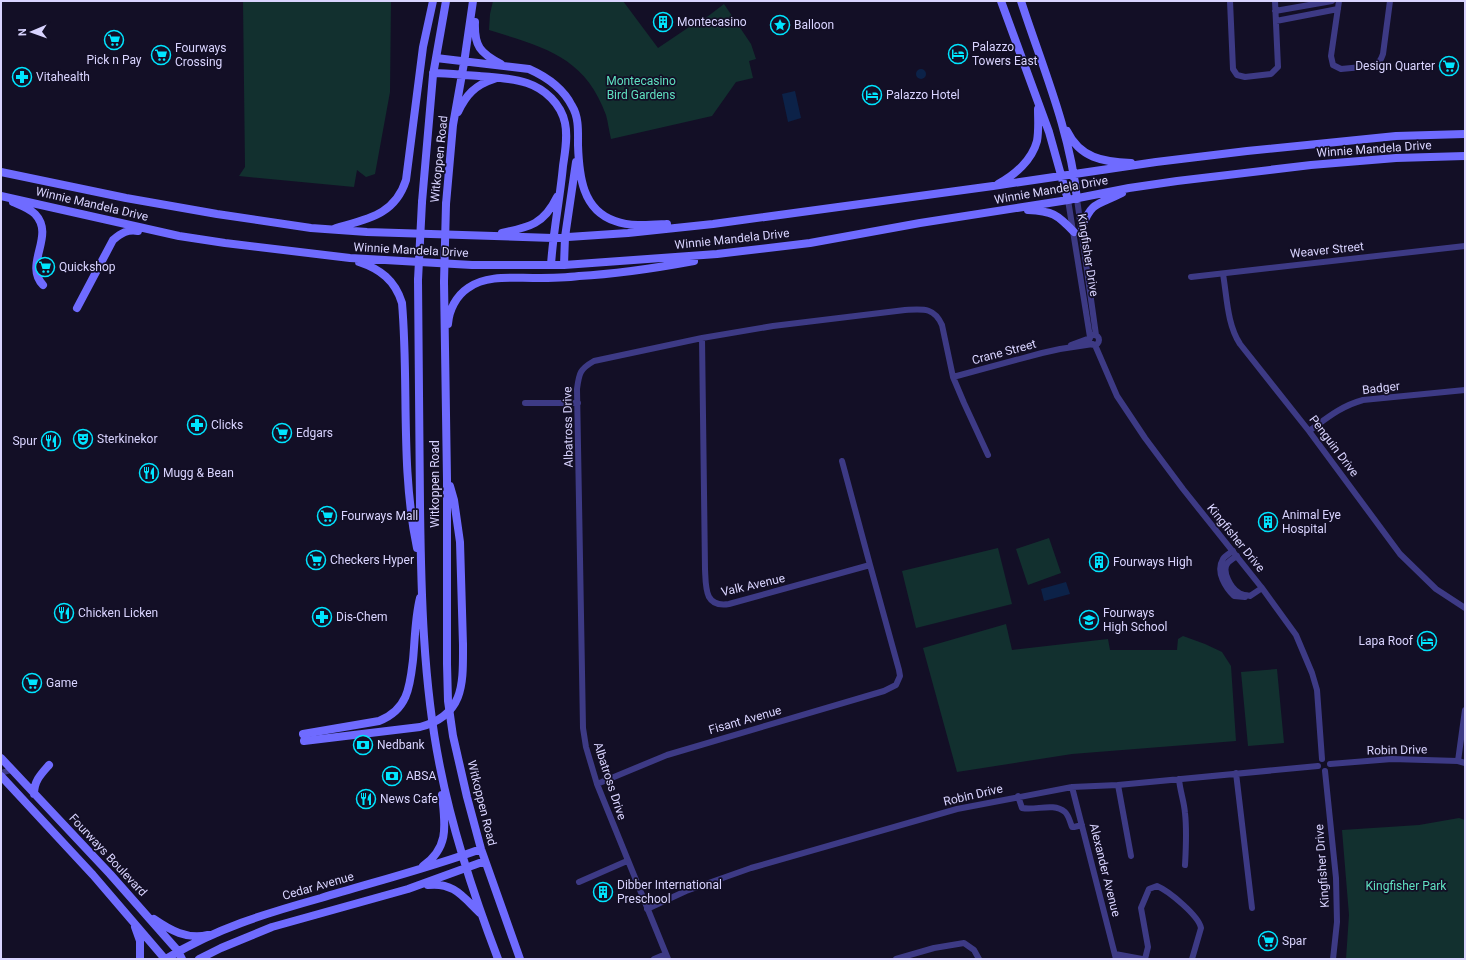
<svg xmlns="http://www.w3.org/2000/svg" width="1466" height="960" font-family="Roboto,sans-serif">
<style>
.green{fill:#12302f}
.water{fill:#0c2248}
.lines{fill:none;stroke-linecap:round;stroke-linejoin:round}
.street{stroke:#3d3a85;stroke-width:6}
.secondary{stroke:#6f6bff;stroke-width:8}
.secondary-bridge{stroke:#6f6bff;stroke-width:8}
.labels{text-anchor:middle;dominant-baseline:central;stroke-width:3.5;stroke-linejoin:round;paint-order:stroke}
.poi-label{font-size:12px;fill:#d9d4ff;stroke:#130f26;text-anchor:start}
.park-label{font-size:12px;fill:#5fe0c0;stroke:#130f26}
.street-label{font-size:12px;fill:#d9d4ff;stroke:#130f26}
</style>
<rect width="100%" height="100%" fill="#130f26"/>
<path class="green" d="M243 1H391L390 92 375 174 366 177 357 170 354 187 239 176 245 167Z
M493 1H623L658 48 701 19 703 20 724 4 751 44 756 59 749 61 753 78 736 82 712 116 611 139C609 131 608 122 606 115 585 56 543 47 489 30L490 14Z
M1049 538 1061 573 1028 585 1016 549Z
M998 548 1012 604 916 628 902 571Z
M1006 624 1012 650 1108 639 1110 650H1177L1178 639 1183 636 1205 644 1222 652 1231 666 1236 741 1072 754 957 772 923 648Z
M1277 669 1284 743 1248 746 1241 672Z
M1459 818 1465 820V959H1346L1349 915 1342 830 1419 825Z"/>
<path class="water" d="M916 74a5 5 0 1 1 10 0a5 5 0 1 1-10 0Z
M795 91 801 118 788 122 782 94Z
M1066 582 1070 594 1044 601 1041 589Z"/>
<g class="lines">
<path class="street" d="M1230 1 1233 69 1237 75 1245 77 1271 74 1278 67 1275 1
M1339 1 1331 56 1333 65 1341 69 1373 66C1379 63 1381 60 1383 54L1390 1
M1275 11 1332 1
M1276 21 1338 9
M1077 199 1096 335
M1068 200 1090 337
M1223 274C1227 297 1227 324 1240 344L1309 431 1400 554 1436 589 1465 608
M1191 277 1465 246
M1089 340a5 5 0 1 1 10 0a5 5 0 1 1-10 0Z
M1071 345 1090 338
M1095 345 1117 396 1145 438 1183 489 1262 588 1296 635 1312 673 1317 690 1322 759
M953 377 1042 353 1060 349 1093 344
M525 403H578
M1309 431C1327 418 1341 406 1363 400L1465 390
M842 461 870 565
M1233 551C1230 553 1225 556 1223 559 1215 572 1226 588 1234 596L1245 597
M1237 556C1234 558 1229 561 1227 564 1222 572 1231 588 1238 592 1241 595 1247 595 1250 596L1262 588
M1458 761 1465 710
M1330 764 1392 759 1458 761 1465 763
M1325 771 1336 878 1337 922 1333 959
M1 773 11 770
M1236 773 1252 908
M1179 779C1180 791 1184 801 1185 813 1187 831 1186 847 1185 865
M597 784 667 755 884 691 896 685 900 676 899 670 870 565 729 604C704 608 706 587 705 569L702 338
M1118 785 1131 856
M1072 787 1116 959
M1018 796 1022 808C1036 811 1053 802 1065 812 1069 816 1070 822 1072 827H1074L1082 825
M579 882 627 861
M647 909 686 891 751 868 957 809 1072 787 1118 785 1318 766
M1115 954 1142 959
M654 959 666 954
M668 959 597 784 586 747 583 728 577 389C579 373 580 369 594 361L702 338 773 326 905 310C923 309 934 307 942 325L953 377 964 403 988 455
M896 959 934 948 964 943 974 950 979 959
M1145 959 1148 947 1141 908 1149 889 1157 886C1169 891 1199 916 1201 928L1192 959"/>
<path class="secondary" d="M1001 1 1049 132 1068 200
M1021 1C1042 66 1070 130 1077 199
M475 22C474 46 480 53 501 64
M436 58 529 69C547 77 563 88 572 106 579 117 578 132 578 145 579 175 582 210 615 221 631 227 650 225 667 224
M433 73C448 73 463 75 479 76 494 77 512 78 527 83 545 89 561 104 565 123 568 137 565 152 563 166 560 199 553 232 551 265
M458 112C466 95 475 85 494 79
M1067 131C1080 158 1103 162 1131 163
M1 172 126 198 217 214 311 228 367 232 553 238 628 233 713 224 993 186 1156 162 1247 151 1396 136 1465 134
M998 184C1015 175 1032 160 1037 141 1039 130 1038 119 1038 109
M1 196 179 236 225 243 350 258 472 265H564L717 254 810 243 920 223 1068 200 1129 188 1177 181 1311 165 1396 158 1465 156
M13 202C20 205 29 208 35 214 56 236 23 264 43 285
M422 202 433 75 446 1
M446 204 453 125 464 63 473 1
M1028 210C1052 211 1057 214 1074 232
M1082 227C1092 200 1099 205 1122 193
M336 228C367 219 395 215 406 180L423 47 433 1
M502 233C530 227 544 224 557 197
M359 262C380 269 395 280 402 303 409 384 400 467 417 548
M564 265 565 237 576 162
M418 280C418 355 419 430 420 505 421 591 423 683 440 767 453 833 474 896 498 959
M444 282 447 480V664L448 701 453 736 467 797 481 849 520 959
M77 308 113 240C121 233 128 229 138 231
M448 324C449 310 456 296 468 288 486 275 512 278 533 278 549 278 564 278 579 276 618 274 656 268 694 261
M450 486 454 500 460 542 463 645
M303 734 379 721C408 710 410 686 413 660 415 639 415 618 420 598
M1 758 110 874 178 951 182 959
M1 776 93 875 165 959
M34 794C34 781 41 774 49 765
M423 866C450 847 445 824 442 795
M428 885C454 882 463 897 480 913
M154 919C170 930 187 940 208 935
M135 927 140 941V959
M166 959C214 929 267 913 321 898 374 882 429 868 481 849
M199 959 221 948 272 927 408 889 485 861"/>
<path class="secondary-bridge" d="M418 280 422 202
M444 282 446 204
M304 741 420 727C465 715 463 683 463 645"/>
</g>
<defs>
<symbol id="building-ring" viewBox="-11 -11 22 22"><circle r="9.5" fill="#130f26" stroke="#00e5ff" stroke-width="1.5"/><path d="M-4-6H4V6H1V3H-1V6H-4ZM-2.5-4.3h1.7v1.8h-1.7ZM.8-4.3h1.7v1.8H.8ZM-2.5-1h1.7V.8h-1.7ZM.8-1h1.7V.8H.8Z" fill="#00e5ff"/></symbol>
<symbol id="sight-ring" viewBox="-11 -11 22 22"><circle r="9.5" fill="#130f26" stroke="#00e5ff" stroke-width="1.5"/><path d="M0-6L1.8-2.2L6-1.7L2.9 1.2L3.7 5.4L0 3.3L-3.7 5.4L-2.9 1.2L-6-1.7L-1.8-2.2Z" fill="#00e5ff"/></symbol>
<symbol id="supermarket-ring" viewBox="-11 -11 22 22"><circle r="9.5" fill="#130f26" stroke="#00e5ff" stroke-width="1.5"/><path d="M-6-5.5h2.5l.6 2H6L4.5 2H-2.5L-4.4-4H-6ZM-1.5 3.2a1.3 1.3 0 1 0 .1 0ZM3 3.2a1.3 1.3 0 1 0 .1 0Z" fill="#00e5ff"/></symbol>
<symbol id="hotel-ring" viewBox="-11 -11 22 22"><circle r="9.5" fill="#130f26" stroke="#00e5ff" stroke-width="1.5"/><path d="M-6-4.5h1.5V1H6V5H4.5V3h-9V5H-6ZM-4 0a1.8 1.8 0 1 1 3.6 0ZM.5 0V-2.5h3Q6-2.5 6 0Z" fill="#00e5ff"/></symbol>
<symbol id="pharmacy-ring" viewBox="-11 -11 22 22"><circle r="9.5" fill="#130f26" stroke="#00e5ff" stroke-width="1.5"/><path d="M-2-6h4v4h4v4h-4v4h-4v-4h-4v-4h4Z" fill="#00e5ff"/></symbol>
<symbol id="theatre-ring" viewBox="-11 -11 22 22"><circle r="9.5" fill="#130f26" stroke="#00e5ff" stroke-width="1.5"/><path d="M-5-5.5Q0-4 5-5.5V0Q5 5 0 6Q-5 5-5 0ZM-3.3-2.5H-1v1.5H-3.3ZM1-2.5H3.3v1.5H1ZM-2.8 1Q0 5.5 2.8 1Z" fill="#00e5ff"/></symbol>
<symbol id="restaurant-ring" viewBox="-11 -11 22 22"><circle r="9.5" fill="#130f26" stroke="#00e5ff" stroke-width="1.5"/><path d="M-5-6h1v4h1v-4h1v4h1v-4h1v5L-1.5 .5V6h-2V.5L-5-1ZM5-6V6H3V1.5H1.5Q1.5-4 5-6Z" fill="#00e5ff"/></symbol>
<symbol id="school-ring" viewBox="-11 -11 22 22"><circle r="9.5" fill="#130f26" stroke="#00e5ff" stroke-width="1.5"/><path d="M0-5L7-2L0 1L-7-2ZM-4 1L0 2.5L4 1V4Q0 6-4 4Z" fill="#00e5ff"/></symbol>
<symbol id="bank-ring" viewBox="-11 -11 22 22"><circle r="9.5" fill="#130f26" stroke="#00e5ff" stroke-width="1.5"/><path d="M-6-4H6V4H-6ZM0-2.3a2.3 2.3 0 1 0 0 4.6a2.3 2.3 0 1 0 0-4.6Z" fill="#00e5ff"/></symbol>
</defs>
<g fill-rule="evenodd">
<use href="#building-ring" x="652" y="11" width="22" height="22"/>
<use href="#sight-ring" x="769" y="14" width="22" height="22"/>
<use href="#supermarket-ring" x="103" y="29" width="22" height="22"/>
<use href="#hotel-ring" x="947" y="43" width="22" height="22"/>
<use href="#supermarket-ring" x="150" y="44" width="22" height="22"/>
<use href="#supermarket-ring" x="1438" y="55" width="22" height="22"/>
<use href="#pharmacy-ring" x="11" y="66" width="22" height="22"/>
<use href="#hotel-ring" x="861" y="84" width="22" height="22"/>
<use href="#supermarket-ring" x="34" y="256" width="22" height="22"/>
<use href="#pharmacy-ring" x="186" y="414" width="22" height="22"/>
<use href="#supermarket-ring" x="271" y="422" width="22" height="22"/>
<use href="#theatre-ring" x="72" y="428" width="22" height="22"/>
<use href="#restaurant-ring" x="40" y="430" width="22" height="22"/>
<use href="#restaurant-ring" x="138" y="462" width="22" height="22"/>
<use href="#supermarket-ring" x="316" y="505" width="22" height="22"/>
<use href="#building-ring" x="1257" y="511" width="22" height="22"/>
<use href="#supermarket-ring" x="305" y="549" width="22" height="22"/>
<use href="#building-ring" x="1088" y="551" width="22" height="22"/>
<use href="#restaurant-ring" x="53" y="602" width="22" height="22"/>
<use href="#pharmacy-ring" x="311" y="606" width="22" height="22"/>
<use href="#school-ring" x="1078" y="609" width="22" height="22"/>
<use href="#hotel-ring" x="1416" y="630" width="22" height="22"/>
<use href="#supermarket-ring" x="21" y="672" width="22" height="22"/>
<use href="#bank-ring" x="352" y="734" width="22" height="22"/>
<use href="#bank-ring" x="381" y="765" width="22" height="22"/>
<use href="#restaurant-ring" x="355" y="788" width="22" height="22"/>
<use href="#building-ring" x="592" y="881" width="22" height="22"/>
<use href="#supermarket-ring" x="1257" y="930" width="22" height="22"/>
</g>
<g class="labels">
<g class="poi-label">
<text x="677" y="22">Montecasino</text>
<text x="794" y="25">Balloon</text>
<text x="972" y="47">Palazzo<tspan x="972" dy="14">Towers East</tspan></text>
<text x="175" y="48">Fourways<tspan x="175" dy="14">Crossing</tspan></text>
<text x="114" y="60" text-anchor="middle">Pick n Pay</text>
<text x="1435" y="66" text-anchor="end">Design Quarter</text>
<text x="36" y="77">Vitahealth</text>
<text x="886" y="95">Palazzo Hotel</text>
<text x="59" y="267">Quickshop</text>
<text x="211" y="425">Clicks</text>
<text x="296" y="433">Edgars</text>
<text x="97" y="439">Sterkinekor</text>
<text x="37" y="441" text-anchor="end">Spur</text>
<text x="163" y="473">Mugg &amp; Bean</text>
<text x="1282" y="515">Animal Eye<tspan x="1282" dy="14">Hospital</tspan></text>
<text x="341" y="516">Fourways Mall</text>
<text x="330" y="560">Checkers Hyper</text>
<text x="1113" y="562">Fourways High</text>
<text x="78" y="613">Chicken Licken</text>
<text x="1103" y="613">Fourways<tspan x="1103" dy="14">High School</tspan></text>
<text x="336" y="617">Dis-Chem</text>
<text x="1413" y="641" text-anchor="end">Lapa Roof</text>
<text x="46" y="683">Game</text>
<text x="377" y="745">Nedbank</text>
<text x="406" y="776">ABSA</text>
<text x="380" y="799">News Cafe</text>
<text x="617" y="885">Dibber International<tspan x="617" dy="14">Preschool</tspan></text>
<text x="1282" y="941">Spar</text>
</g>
<g class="park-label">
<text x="641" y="81">Montecasino<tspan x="641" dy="14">Bird Gardens</tspan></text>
<text x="1406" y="886">Kingfisher Park</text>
</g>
<g class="street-label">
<text transform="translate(1374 149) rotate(-4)">Winnie Mandela Drive</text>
<text transform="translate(439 159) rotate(-84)">Witkoppen Road</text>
<text transform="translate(1051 190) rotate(-10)">Winnie Mandela Drive</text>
<text transform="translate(92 204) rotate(13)">Winnie Mandela Drive</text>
<text transform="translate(732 239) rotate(-6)">Winnie Mandela Drive</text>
<text transform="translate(411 250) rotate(3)">Winnie Mandela Drive</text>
<text transform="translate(1327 250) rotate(-6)">Weaver Street</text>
<text transform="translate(1088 255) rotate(81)">Kingfisher Drive</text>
<text transform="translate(1004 352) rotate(-15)">Crane Street</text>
<text transform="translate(1381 388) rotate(-7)">Badger</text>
<text transform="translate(568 427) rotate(-91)">Albatross Drive</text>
<text transform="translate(1334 446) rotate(53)">Penguin Drive</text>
<text transform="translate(435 484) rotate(-90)">Witkoppen Road</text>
<text transform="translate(1236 538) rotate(51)">Kingfisher Drive</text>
<text transform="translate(753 585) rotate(-13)">Valk Avenue</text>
<text transform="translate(745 720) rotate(-16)">Fisant Avenue</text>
<text transform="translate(1397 750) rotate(-1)">Robin Drive</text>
<text transform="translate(610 781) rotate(72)">Albatross Drive</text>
<text transform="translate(973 795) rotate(-13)">Robin Drive</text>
<text transform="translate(482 803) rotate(76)">Witkoppen Road</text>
<text transform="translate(108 855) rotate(47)">Fourways Boulevard</text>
<text transform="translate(1322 866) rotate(-94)">Kingfisher Drive</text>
<text transform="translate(1105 870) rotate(76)">Alexander Avenue</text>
<text transform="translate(318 886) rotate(-16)">Cedar Avenue</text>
</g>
</g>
<rect width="1466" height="960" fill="none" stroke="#d9d4ff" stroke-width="4"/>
<g transform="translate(32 32) rotate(268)" stroke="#130f26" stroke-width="3" paint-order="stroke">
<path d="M0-3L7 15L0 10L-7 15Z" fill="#d9d4ff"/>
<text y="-6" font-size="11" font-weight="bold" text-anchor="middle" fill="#d9d4ff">N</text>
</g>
</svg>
